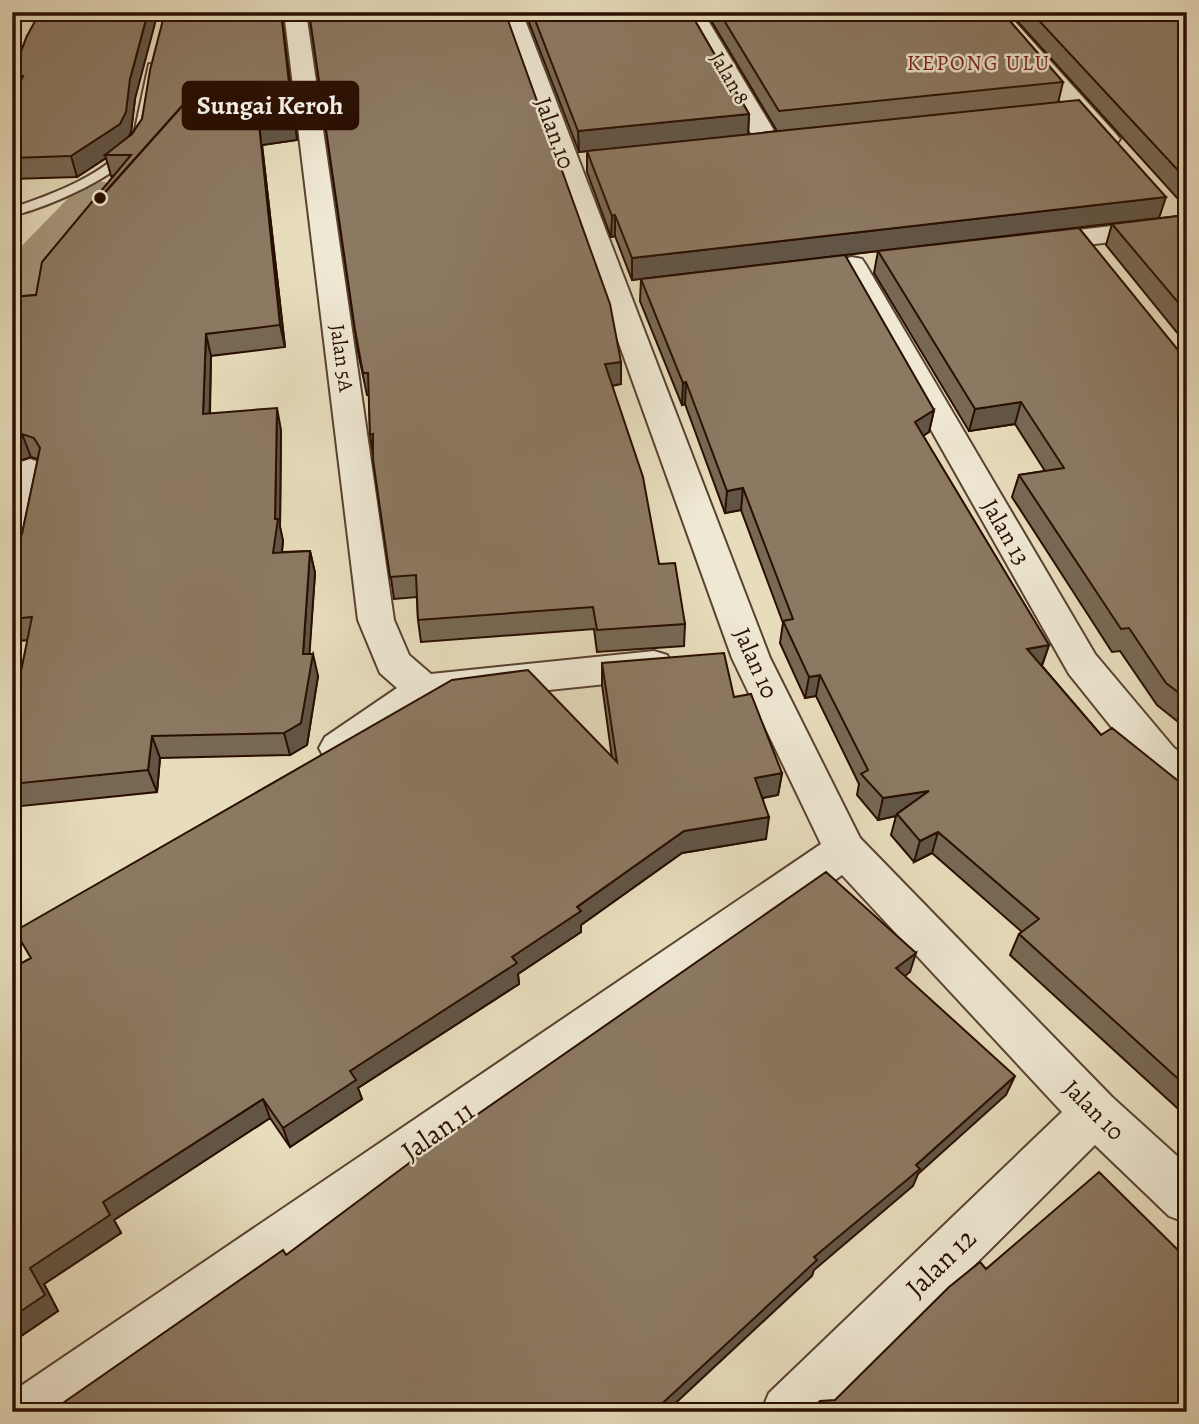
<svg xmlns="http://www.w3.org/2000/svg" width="1199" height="1424" font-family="Alegreya,serif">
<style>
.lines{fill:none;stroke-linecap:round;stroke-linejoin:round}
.river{fill:#a6967c;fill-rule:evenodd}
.service-casing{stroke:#584230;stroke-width:4}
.minor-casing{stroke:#584230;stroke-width:4}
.service{fill:#efe8d3;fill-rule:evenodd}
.minor{fill:#efe8d3;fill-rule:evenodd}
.wall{fill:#786854;stroke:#290e01;stroke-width:2}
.shaded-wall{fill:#625545;stroke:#290e01;stroke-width:2}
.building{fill:#8c7962;stroke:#290e01;stroke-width:2}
.labels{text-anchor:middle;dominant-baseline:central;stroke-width:5;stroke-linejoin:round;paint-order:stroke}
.far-neighbourhood-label{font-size:21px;letter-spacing:2px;fill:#7a1f14;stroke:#efe8d3}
.far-street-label{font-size:21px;fill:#290e01;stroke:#efe8d3}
.street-label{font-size:24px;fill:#290e01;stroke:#efe8d3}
.near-street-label{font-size:28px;fill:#290e01;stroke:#efe8d3}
.leader{fill:none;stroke:#290e01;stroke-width:2.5}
.callout-dot{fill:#290e01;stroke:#efe8d3;stroke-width:2.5}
.callout{fill:#290e01;stroke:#290e01;stroke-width:2.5}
.callout-label{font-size:26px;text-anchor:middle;font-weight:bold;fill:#fff}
</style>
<rect width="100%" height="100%" fill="#e7dcbc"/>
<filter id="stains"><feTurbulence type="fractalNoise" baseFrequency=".00286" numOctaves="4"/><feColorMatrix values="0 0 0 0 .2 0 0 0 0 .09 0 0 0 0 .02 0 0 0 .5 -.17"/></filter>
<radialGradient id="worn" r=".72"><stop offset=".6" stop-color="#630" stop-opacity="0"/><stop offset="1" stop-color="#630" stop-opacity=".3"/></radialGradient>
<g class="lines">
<path class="river" d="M100 181 120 186 128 198 33 304 12 309V256L80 186Z"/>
<defs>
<path id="service" d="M149 64 159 66C155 86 153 124 144 141 125 175 48 207 12 216V208C53 194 106 175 133 139Z"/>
<path id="minor" d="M284 12H306L394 620 409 655 431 674 654 651 667 655 673 665 667 675 654 679 432 702 353 759 339 763 325 759 319 748 325 737 397 688 380 673 358 620Z
M500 12H522L770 658 860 838 1112 1097 1187 1165V1223L1169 1216 1095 1145 827 1412H761L769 1393 1062 1112 842 875 78 1412H12V1392L821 844 732 658Z
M681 12H703L782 144 778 149H760Z
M983 12H1006L1116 134 1120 139 1116 144H1098Z
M1187 217V233L1036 251 1026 249 1022 243 1026 237 1036 235Z
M852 257 862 259 866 265 1095 654 1174 748 1187 757V795L1173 790 1146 770 1069 674 838 265 842 259Z
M30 459 42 463 46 470 29 556 24 564 12 568V476L18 463Z"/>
</defs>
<use href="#service" class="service-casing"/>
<use href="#minor" class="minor-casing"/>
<use href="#service" class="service"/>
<use href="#minor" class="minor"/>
</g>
<path class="wall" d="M165 12H281L297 140 262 145 285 347 211 356 210 414 281 430 280 527 283 541 282 552 310 551 315 573 309 654 318 676 307 745 290 755 160 758 157 792 12 807V691H17L28 640 12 642V545L16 544 22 534 38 459 31 457 16 462 12 470V297L36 295 113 176H111L106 158 77 177 12 179V100L16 91 12 78V75L27 36 135 99 131 132 130 136 142 119Z
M309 12 621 362V384L612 386 659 564 685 624 684 646 597 652 594 629 421 642 418 620 417 597 394 599 370 435 369 395H367L358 352Z
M525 12H690L749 114 748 135 777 131 706 12H1002L1063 82 1058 103 1159 218 632 280 615 236 611 237 587 172V151L619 148 579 152Z
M1009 12H1187V209Z
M1187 215V345L1106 245 1112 224Z
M878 251 1187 356V729L1157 705 1120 651 1112 652 1012 497 1019 475 1045 471 1015 424 969 431 874 273Z
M641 279 934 410 929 432 923 436 1049 645 1042 666 1101 735 1187 788V1117L1010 955 1019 934 1022 932 932 853 914 862 891 835 896 816 878 820 857 795 859 784 816 696 805 698 780 643 783 623 741 510 725 513 685 404 682 405 640 301Z
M602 663 734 697 782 773 778 795 763 798 766 839 682 853 581 925V932L518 974 519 984 358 1088 362 1099 290 1147 270 1118 114 1220 121 1233 44 1284 58 1311 12 1342V968L612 758 602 685Z"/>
<path class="shaded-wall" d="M148 12H158L135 99 131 132 125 145 105 155 106 158 77 177 71 156 130 79Z
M281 12 297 140 262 145 285 347 280 325 259 124Z
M749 114 748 135 579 152 578 131Z
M1166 197 1159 218 632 280V258Z
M615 215V236L611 237 612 216Z
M206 334 211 356 209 436 203 414Z
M621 362V384L605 387V364Z
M686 382 685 404 682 405 683 383Z
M1021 402 1015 424 969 431 975 409Z
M277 408 281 430 280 527 283 541 279 575 273 553 275 519Z
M934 410 929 432 910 444 915 422Z
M22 434 31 457 16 462 12 470V438Z
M743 488 741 510 725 513 727 491Z
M310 551 315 573 308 676 303 654Z
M1049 645 1041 667 1027 649Z
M313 654 318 676 307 745 290 755 284 733Z
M820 675 816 696 805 698 809 677Z
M152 736 160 758 157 792 148 770Z
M782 773 778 795 752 800 755 778Z
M929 791 897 814 896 816 878 820 883 798Z
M769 817 766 839 682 853 581 925V932L518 974 519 984 358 1088 362 1099 290 1147 283 1128 350 1071 512 957 577 907 684 831Z
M938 832 932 853 914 862 920 841Z
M916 953 910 972 890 988 896 968Z
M1015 1076 1006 1095 918 1174 913 1186 814 1270 812 1276 666 1412H653L814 1257Z
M263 1099 270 1118 114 1220 121 1233 44 1284 58 1311 12 1342V1317L30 1268 103 1202Z"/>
<path class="building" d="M40 12H148L130 79 126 112 120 124 71 156 12 158V100L23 76H12V75L27 36Z
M165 12H281L293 119 259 124 280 325 206 334 203 414 277 408 275 519H278L273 553 310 551 303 654H313L301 723 284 733 152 736 148 770 12 784V691H17L32 617 12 619V545L16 544 22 534 40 448 34 438 22 434 12 438V297L36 295 42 262 131 155H105L132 134 142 119 150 70Z
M309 12H505L610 304 621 362 605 364 643 477 659 564 675 563 685 624 597 630 593 607 418 620 416 575 390 577 373 460V434L370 435 368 373H363L355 330Z
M532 12H690L749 114 578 131Z
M719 12H1002L1063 82 779 111Z
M1031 12H1187V180Z
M1079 100 1166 197 632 258 615 215 612 216 587 151Z
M1187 215V313L1112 224Z
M1079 228 1182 355 1187 356V699L1166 683 1129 628 1121 629 1019 475 1064 468 1021 402 975 409 878 251Z
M845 255 934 410 915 422 1049 645 1027 649 1101 735 1112 728 1187 788V794L1183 797 1187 800V1087L1019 934 1039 919 938 832 920 841 897 814 929 791 883 798 861 774 868 770 820 675 809 677 783 621 793 619 743 488 727 491 686 382 683 383 641 279Z
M724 653 734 697 751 694 782 773 755 778 769 817 684 831 577 907 581 911 512 957 517 963 350 1071 356 1080 283 1128 263 1099 103 1202 110 1215 30 1268 45 1295 12 1317V968L31 958 15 931 452 680 528 670 617 762 602 663Z
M826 872 916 953 896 968 1015 1076 916 1165 920 1169 814 1257 817 1260 653 1412H50L283 1250 286 1255 432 1146Z
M1099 1172 1187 1259V1412H808L820 1401 835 1400 949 1287 980 1262 986 1269Z"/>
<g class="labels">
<g class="far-neighbourhood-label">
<text x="979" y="63">KEPONG ULU</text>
</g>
<g class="far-street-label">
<text transform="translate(730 78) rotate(60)">Jalan 8</text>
<text transform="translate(342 358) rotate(82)">Jalan 5A</text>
</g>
<g class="street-label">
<text transform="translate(555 133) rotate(70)">Jalan 10</text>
<text transform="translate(1006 532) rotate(60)">Jalan 13</text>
<text transform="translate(756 663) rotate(66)">Jalan 10</text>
<text transform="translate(1094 1110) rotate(45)">Jalan 10</text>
</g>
<g class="near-street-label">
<text transform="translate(438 1131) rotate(-35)">Jalan 11</text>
<text transform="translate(941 1263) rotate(-44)">Jalan 12</text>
</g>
</g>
<path class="leader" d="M100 198L183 105"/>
<circle class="callout-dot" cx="100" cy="198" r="7"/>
<rect class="callout" x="183" y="82" width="175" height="47" rx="7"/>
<g class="callout-label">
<text x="270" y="114">Sungai Keroh</text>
</g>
<rect width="1199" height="1424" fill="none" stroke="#e7dcbc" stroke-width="42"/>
<rect x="14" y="14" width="1171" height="1396" fill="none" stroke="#290e01" stroke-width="3.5"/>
<rect x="21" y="21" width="1157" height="1382" fill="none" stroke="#290e01" stroke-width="2"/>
<rect width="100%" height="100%" filter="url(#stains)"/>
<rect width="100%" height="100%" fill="url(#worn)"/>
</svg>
